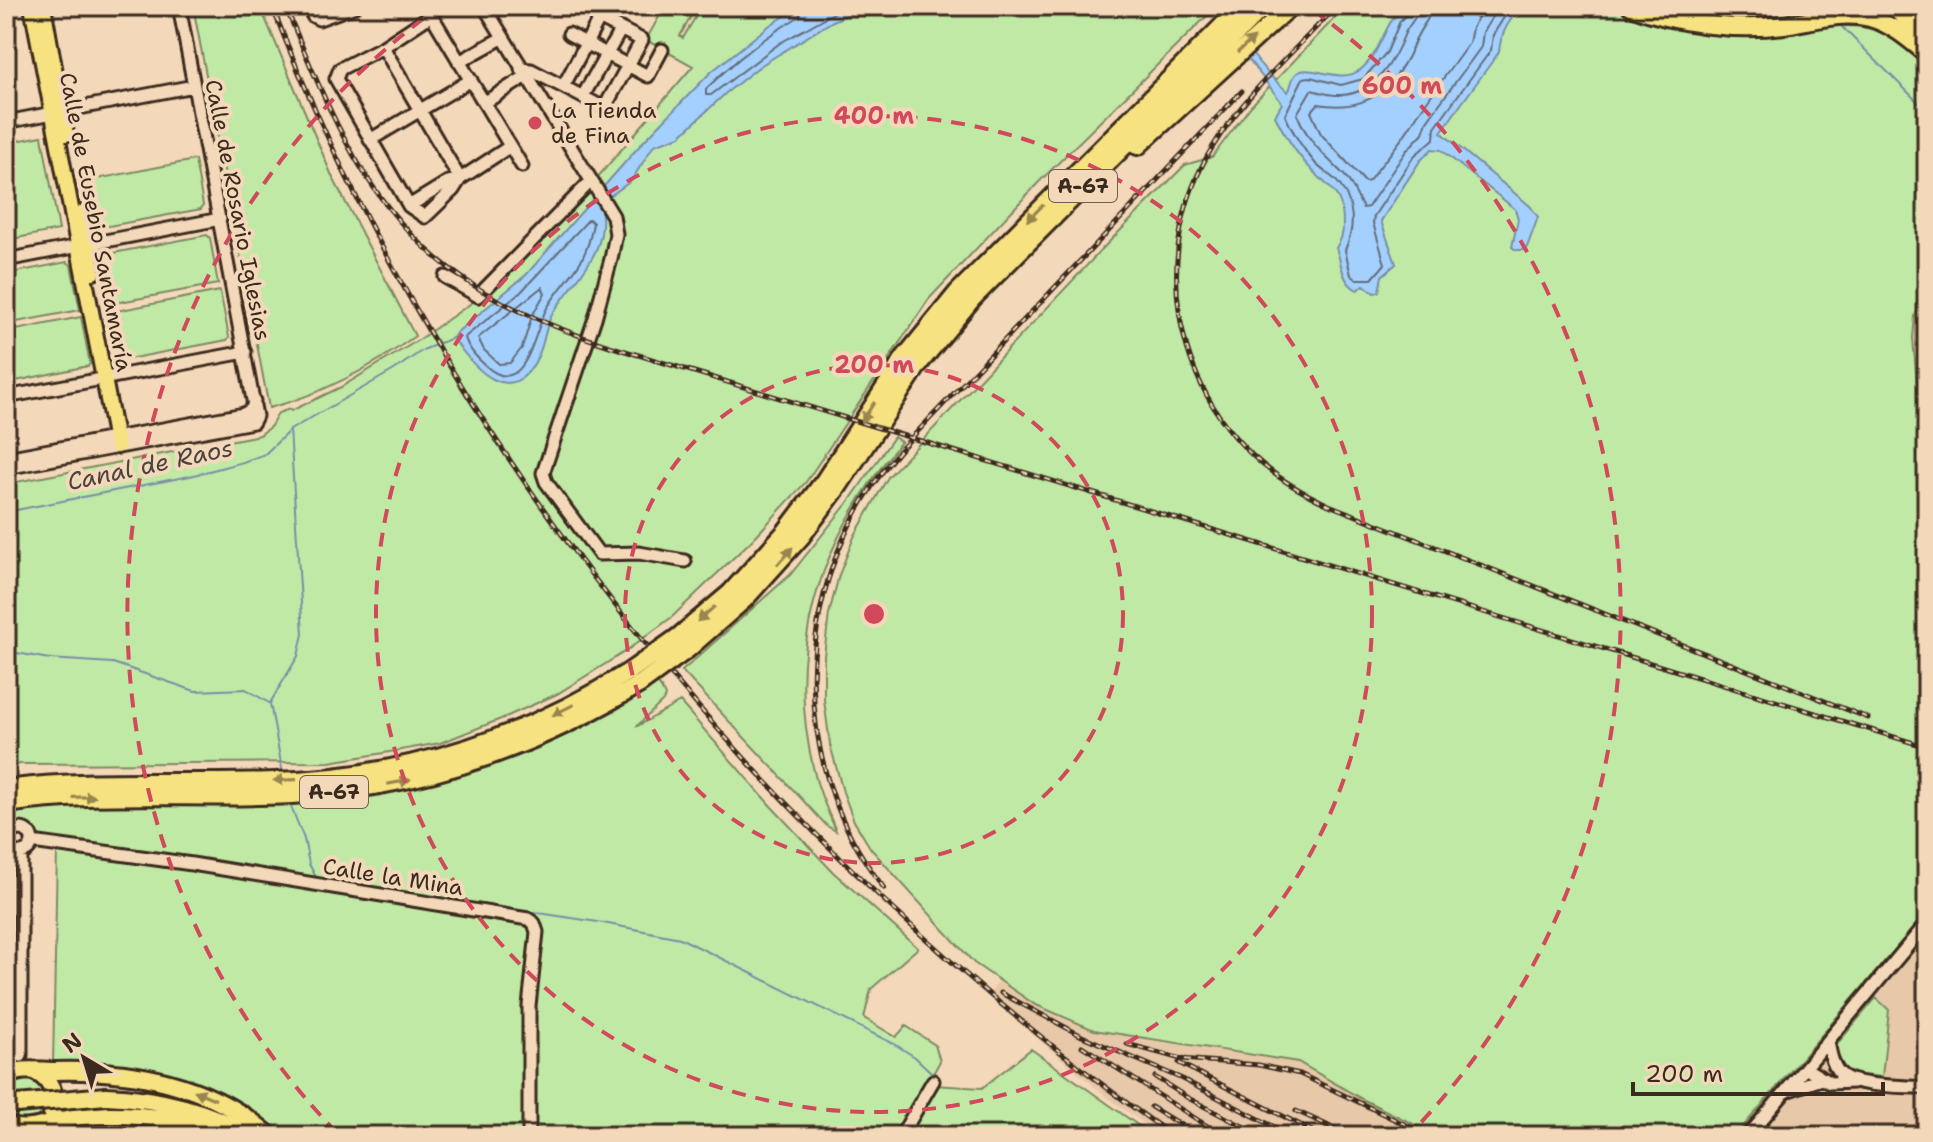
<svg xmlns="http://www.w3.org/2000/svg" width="1933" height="1142" font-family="'Shantell Sans',sans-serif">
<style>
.built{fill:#e7c8a8}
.green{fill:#c0e9a6;stroke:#7e8a62;stroke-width:2}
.water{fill:#a3d0fe;stroke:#798ea4;stroke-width:2}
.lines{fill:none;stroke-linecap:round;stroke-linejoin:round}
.shore{stroke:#656c78;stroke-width:2}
.stream{stroke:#798ea4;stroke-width:2}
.minor-casing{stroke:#3b2a1e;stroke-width:17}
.major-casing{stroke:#3b2a1e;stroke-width:20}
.highway-casing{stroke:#3b2a1e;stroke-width:22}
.minor{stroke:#f3d8ba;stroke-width:11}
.major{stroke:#f7e281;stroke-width:14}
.highway{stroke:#f7e281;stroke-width:16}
.rail-casing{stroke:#3b2a1e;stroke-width:5}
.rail{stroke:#f3d8ba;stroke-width:2;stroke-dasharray:6;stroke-linecap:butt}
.highway-bridge-casing{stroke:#3b2a1e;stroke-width:22;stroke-linecap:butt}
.highway-bridge{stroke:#f7e281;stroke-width:16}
.oneway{fill:#998650}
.ring{fill:none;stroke:#d1495b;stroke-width:4;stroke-dasharray:14 10}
.poi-dot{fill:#d1495b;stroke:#f3d8ba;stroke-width:3}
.labels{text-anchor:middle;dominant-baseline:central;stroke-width:8;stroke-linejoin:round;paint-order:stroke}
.shield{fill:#f3d8ba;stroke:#725e4d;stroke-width:2}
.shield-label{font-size:20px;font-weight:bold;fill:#3b2a1e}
.poi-label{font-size:22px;fill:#3b2a1e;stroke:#f3d8ba;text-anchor:start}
.street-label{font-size:22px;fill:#3b2a1e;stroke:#f3d8ba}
.water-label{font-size:24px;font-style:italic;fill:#4b4340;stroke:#f3d8ba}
.centre{fill:#d1495b;stroke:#f3d8ba;stroke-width:4}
.ring-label{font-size:24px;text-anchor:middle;font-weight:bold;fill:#d1495b;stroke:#f3d8ba;stroke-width:8;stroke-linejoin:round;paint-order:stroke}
</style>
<rect width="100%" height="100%" fill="#f3d8ba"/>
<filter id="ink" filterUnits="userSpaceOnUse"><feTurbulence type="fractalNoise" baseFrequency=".0125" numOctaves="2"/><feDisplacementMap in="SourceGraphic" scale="16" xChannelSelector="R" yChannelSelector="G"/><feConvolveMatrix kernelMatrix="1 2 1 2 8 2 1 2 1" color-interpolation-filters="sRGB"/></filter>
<g filter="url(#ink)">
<path class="built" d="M1927 913V1136H1735L1885 961Z
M998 982 1034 1004 1153 1041 1298 1062 1362 1099 1438 1136H1161L1107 1097 988 997Z"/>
<path class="green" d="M193 6H260L332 176 415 336C371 368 322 394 269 408Z
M665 6H697L680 36 683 38 702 6H1217L1038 183 929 299 806 482 753 539 672 617 626 651 557 694 501 719 440 743 384 753 329 762 20 764 6 767V484L260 435 271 426 278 413 290 409 291 411 341 387 420 339 490 290 597 178 693 66 646 40Z
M1346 6H1827L1845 26C1883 26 1898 41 1927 65V291L1915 316 1913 338 1927 504V912L1735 1136H1438L1362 1099 1298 1062 1094 1030 1034 1004 974 963 871 849 854 821 843 792 830 744 824 700V656L829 614 839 575 854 537 888 477 1106 245 1185 165 1212 157 1251 106Z
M42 136 59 230 6 240V143Z
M195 160 203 205 201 209 98 228 95 225 86 181Z
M207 235 210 238 218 284 109 304 100 258 103 255Z
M67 262 71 265 80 310 6 324V274Z
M220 291 229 337 227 340 123 360 120 358 111 312Z
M81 317 90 364 88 366 6 383V332Z
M894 437 901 442C818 542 782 651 816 779 821 797 829 814 836 831L827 826 682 671 790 575 850 500Z
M657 681 665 696 663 701 636 727 680 702 770 805 833 872 918 948 871 989 864 1018 896 1037 906 1026 935 1045 940 1061 899 1136H534V991L542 923 505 912 58 841 41 837 31 827 21 823 6 829V811C30 809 55 805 79 804 161 802 246 810 328 800 400 792 473 775 540 747 581 729 619 704 657 681Z
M57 849 530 926 532 931 522 1004 525 1136H278L244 1109 207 1087 151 1071 53 1066Z
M1876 998 1889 1010 1882 1077 1853 1074 1840 1065 1835 1051 1837 1044Z
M1031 1049 1153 1136H905L933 1085 982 1088Z
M3 1100a21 21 0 1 1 42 0a21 21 0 1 1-42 0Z"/>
<path class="water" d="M802 6H868L833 21 760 66 726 93 680 136 654 145 631 181 600 203C612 251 575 278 553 313 545 326 545 341 539 354 513 412 475 370 453 338L456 333 526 275 642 143 711 72 770 25Z
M1208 6H1228C1237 39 1263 71 1288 92 1292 86 1291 80 1295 75 1306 60 1339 86 1360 70 1384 52 1383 17 1408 6H1524C1510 17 1500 34 1499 52L1441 132 1530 206 1538 217 1526 250H1516L1512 247 1518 219 1515 209 1441 150 1432 149 1420 161 1381 221 1396 264 1382 276 1379 292 1374 293 1364 285 1357 290C1341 281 1342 264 1336 248 1341 239 1343 236 1343 225 1343 190 1331 192 1310 168 1297 155 1283 132 1275 116L1282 103Z"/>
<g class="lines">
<path class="shore" d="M803 6 800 16C766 36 734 61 706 89V95H711L780 43 846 6
M1409 6 1408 12 1400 21 1387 52 1363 79 1341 85 1310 77 1303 78 1285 115C1292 131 1303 149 1315 163 1322 171 1333 176 1339 184 1355 204 1355 228 1345 250L1351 275 1356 279H1372L1385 264 1373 223 1374 216 1414 156 1434 139 1435 127 1491 50 1493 35 1511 6
M1419 6C1418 18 1410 22 1405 33 1394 61 1376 93 1342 95 1332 96 1321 92 1311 90L1297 114C1309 143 1322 153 1344 175 1353 184 1357 198 1363 208L1368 207 1406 151 1423 133 1427 121 1481 47 1483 32 1499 6
M1431 6C1430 21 1421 26 1416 39 1396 86 1372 113 1318 104L1311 112 1321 134 1365 182 1369 181C1385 159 1405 138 1417 115L1469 43 1472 28 1484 6
M589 219 593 223C586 268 568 274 547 308 534 329 526 402 486 366 477 358 467 347 465 337L520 293Z
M542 287 545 293 532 316 522 348 510 363 499 364 484 350 478 338Z"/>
<path class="stream" d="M1822 6 1827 11
M1840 25 1927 111
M6 512 190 476 243 462 265 454 290 430 394 370 423 350 455 337
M6 651 49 659 113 663 195 691 246 689 269 703
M283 774 270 703 298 656 303 634 290 430
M290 804 304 839 309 864 317 879
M328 881 598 922 680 938 896 1045 915 1057 932 1073"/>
<defs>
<path id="minor" d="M309 6 313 16 319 19 355 6
M426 6 522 166
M484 6 613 216 616 234 611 259 595 318 543 473 546 482 599 554 639 553 685 561
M430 16 383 47 340 69 336 79 409 206 425 217 453 190 460 179 509 147
M569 34 648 76 662 50
M383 47 460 179 448 182 409 206
M459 62 502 38
M521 69 531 70 602 107 606 105 642 40 599 18
M564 85 606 6
M583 96 621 29
M484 103 525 77
M6 122 194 86
M370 140 471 80
M6 260 220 219
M445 277 478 296 591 181
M6 397 245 352
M6 458 244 414 252 409 254 401
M6 468 253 422 256 416 179 6
M8 841a12 12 0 1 1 24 0a12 12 0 1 1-24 0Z
M32 842 192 864 528 919 534 923 537 932 529 1006V1136
M21 854V1056
M1828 1041C1830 1052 1832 1068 1843 1076 1859 1087 1906 1086 1927 1088
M1805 1068 1830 1083 1853 1082
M1789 1090 1822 1079
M901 1136 933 1081
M1748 1136 1927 923"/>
<path id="major" d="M32 6 117 446
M43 6 66 134
M82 213 93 272"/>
<path id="highway" d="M1631 6C1677 24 1735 31 1784 25 1812 21 1841 11 1870 18 1892 24 1910 40 1927 54
M1893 6 1927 39
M1912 6 1927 21
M1138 146 1291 6
M678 637 730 593 786 531 824 481 904 358 957 293 1242 6
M688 649 745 599 801 537 838 487 919 364 973 298 1264 6
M6 789C103 776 200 786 298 780 417 773 529 735 630 671
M6 804C101 790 196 800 291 795 417 789 533 749 640 684
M34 1071C51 1079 57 1094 52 1112
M6 1076C21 1067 38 1071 55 1071 133 1069 210 1083 270 1136
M106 1096C157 1098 206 1110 251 1136
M6 1124C27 1137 58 1118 83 1116 134 1112 188 1120 236 1136"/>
</defs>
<use href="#minor" class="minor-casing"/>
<use href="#major" class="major-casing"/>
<use href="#highway" class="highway-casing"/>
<use href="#minor" class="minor"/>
<use href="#major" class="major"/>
<use href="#highway" class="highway"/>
<defs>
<path id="rail" d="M272 6C447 459 778 858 1173 1136
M285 6C309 61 331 120 363 171 426 274 511 315 622 350L1927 747
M1337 6C1294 51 1245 94 1212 148 1150 249 1171 386 1262 464 1282 481 1305 494 1329 505L1868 718
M884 888C783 759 792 574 899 451L1242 91
M1001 993 1082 1036 1180 1078 1292 1136
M1127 1044 1181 1059 1259 1065 1300 1074 1429 1136
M1082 1046 1223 1136
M1179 1063 1322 1136
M1155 1077 1188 1098 1262 1136
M1151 1107 1199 1136
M1296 1111 1351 1136"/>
</defs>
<use href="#rail" class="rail-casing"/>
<use href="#rail" class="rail"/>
<defs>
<path id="highway-bridge" d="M630 671 678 637
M640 684 688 649
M6 1105 106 1096"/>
</defs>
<use href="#highway-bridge" class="highway-bridge-casing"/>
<use href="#highway-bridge" class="highway-bridge"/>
</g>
<defs><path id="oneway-solid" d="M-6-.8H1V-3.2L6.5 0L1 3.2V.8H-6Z" transform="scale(2)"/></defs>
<g class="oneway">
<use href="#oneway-solid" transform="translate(1246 45) rotate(-42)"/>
<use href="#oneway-solid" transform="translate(1035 213) rotate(135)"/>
<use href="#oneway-solid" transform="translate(868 412) rotate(123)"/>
<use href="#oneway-solid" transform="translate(785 556) rotate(-49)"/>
<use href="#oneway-solid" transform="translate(706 614) rotate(139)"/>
<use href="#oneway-solid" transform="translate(563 710) rotate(153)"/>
<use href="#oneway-solid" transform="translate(285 780) rotate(178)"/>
<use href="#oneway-solid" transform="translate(399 782) rotate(-11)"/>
<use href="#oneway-solid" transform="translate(84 797) rotate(-2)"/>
<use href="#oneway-solid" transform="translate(205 1095) rotate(-157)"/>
</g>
</g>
<g class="ring">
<circle cx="874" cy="614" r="249"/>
<circle cx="874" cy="614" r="498"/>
<path d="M337 1133A747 747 0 0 1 435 10M1313 10A747 747 0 0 1 1411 1133"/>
</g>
<circle class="poi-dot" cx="535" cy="123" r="8"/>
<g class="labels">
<g class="shield">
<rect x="1049" y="170" width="68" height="32" rx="6"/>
<rect x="300" y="776" width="68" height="32" rx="6"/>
</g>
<g class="shield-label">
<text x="1083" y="186">A-67</text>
<text x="334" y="792">A-67</text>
</g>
<g class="poi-label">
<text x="551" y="110">La Tienda<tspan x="551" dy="25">de Fina</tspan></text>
</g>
<g class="street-label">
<text transform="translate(238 210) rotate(79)">Calle de Rosario Iglesias</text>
<text transform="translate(96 222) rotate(79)">Calle de Eusebio Santamaría</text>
<text transform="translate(393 877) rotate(9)">Calle la Mina</text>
</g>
<g class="water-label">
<text transform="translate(150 465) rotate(-12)">Canal de Raos</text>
</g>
</g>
<circle cx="874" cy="614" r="12" class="centre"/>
<g class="ring-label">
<text x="1402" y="94">600 m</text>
<text x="874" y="124">400 m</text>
<text x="874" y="373">200 m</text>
</g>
<rect width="1933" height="1142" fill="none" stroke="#f3d8ba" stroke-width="32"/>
<rect x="16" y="16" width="1901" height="1110" fill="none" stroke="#3b2a1e" stroke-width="3" filter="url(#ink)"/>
<g transform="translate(84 1058) rotate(322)" stroke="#f3d8ba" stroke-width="6" paint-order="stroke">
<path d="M0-6L14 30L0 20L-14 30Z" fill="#3b2a1e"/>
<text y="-12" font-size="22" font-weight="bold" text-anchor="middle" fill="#3b2a1e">N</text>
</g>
<path d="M1633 1082v12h250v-12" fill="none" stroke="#3b2a1e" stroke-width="4"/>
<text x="1645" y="1082" font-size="24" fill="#3b2a1e" stroke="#f3d8ba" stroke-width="6" paint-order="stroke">200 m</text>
</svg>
